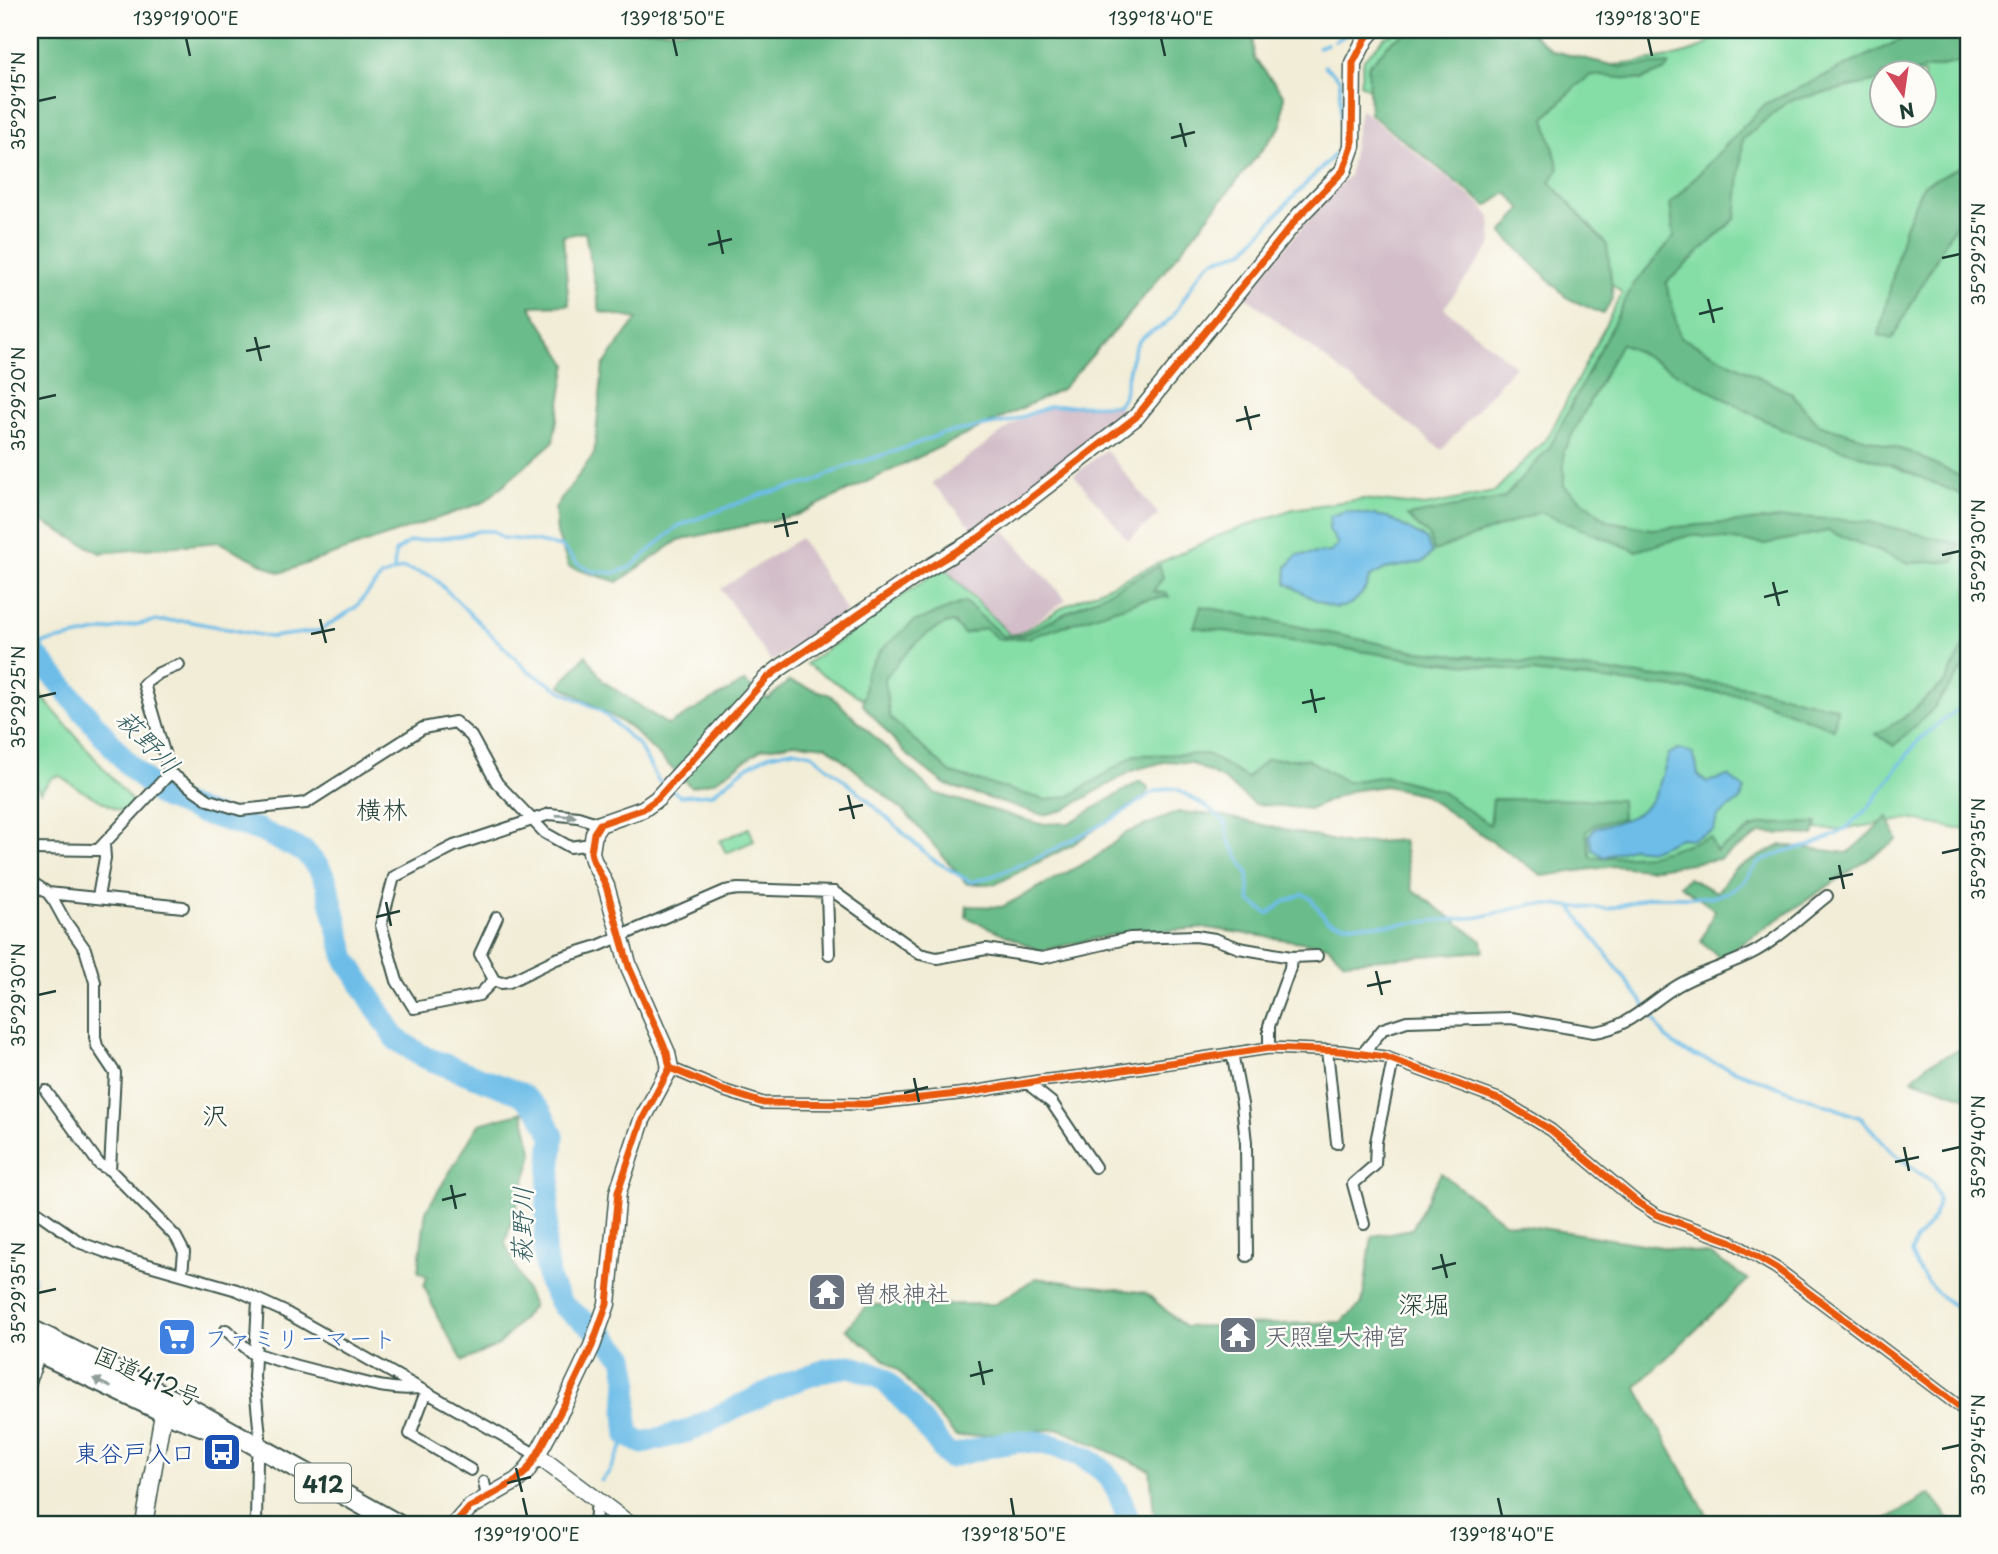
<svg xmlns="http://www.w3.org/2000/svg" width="1998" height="1554" font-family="'Playpen Sans','Klee One',sans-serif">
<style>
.industrial{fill:#d2bdc8}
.green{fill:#84dea5;stroke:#528e6c;stroke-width:2;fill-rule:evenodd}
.forest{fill:#6bbd8a;stroke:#457d5f;stroke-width:2}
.water{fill:#6dbde8;stroke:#467d8e;stroke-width:2}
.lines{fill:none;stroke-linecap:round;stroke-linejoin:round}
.stream{stroke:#6dbde8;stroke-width:3.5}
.river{stroke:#6dbde8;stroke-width:23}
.street-casing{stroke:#3f574c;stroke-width:14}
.secondary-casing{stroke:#3f574c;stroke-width:19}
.highway-casing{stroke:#3f574c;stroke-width:23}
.street{stroke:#fff;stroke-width:10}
.secondary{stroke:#fff;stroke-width:16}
.highway{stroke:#fff;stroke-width:19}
.cycleway-casing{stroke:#fdfcf7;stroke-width:11}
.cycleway{stroke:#e8590c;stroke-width:7}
.oneway{fill:#8f9e9a}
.ticks{fill:none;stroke:#1f3d34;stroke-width:2.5}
.labels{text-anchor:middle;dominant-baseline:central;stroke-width:5;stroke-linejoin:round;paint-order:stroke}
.shield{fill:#fdfcf7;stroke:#62766e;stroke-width:2}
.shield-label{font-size:23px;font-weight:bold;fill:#1f3d34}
.worship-label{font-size:24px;fill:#5b616d;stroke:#fdfcf7;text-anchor:start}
.shop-label{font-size:24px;fill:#366cbe;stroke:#fdfcf7;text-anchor:start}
.street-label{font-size:24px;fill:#1f3d34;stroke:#fdfcf7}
.transit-label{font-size:24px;fill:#164399;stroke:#fdfcf7;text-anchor:end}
.water-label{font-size:26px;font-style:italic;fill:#325d61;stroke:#fdfcf7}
.neighbourhood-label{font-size:26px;fill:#1f3d34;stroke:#fdfcf7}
.neatline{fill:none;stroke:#1f3d34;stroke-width:2.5}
.ticks-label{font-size:18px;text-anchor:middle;fill:#1f3d34}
</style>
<rect width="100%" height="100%" fill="#fdfcf7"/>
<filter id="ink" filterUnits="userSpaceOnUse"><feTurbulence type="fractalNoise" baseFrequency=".0143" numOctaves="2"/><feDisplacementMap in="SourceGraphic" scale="14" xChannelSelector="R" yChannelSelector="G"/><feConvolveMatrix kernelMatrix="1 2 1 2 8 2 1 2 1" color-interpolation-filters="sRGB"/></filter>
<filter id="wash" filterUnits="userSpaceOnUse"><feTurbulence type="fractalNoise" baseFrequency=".00686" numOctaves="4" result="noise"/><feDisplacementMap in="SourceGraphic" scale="28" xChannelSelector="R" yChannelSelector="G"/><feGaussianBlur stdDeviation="1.57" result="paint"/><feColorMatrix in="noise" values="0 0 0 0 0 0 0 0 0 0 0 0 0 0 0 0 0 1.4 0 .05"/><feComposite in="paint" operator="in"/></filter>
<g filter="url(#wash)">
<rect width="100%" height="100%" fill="#f2edd7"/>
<path class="industrial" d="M1360 109 1480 204 1490 216 1492 244 1444 308 1515 366 1442 450 1245 296 1316 210 1349 176Z
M1051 407H1118L1126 416 976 532 932 483 1018 421Z
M1106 450 1159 515 1128 540 1074 475Z
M1004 530 1066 600 1019 633 1011 635 944 567Z
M800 538 847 612 822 630 771 662 721 589Z"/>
<path class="green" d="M1402 30H1520C1537 44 1552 57 1574 63 1599 70 1679 59 1702 47 1709 43 1716 35 1722 30H1968V828L1957 829 1910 819 1839 830 1753 827 1715 854 1552 868 1456 807 1385 779 1311 801 1192 760 1165 759 1135 765 1073 801 1045 809 951 782 869 703 806 664 943 567 1010 635 1020 633 1067 605 1218 536 1293 509 1362 499 1425 506 1494 492 1548 437 1622 293 1502 184 1439 142 1360 83 1364 59 1385 37ZM1882 74H1924V116H1882Z
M30 683 131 800 133 809 128 815 82 791 60 776 53 777 40 792 30 775Z
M749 828 754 841 726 853 720 841Z"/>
<path class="forest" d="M30 30H1252L1254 58 1284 95 1282 125 1133 310 1062 389 797 515 679 540 618 582 569 567 557 534 555 508 594 454 603 366 637 319 600 312 585 232 563 236 569 305 530 306 567 364 553 442 484 502 280 573 219 542 100 553 30 515Z
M1412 30H1528L1553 51 1620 67 1669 64 1666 70 1641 80 1591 75 1574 88 1545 118 1559 169 1550 182 1607 245 1613 298 1603 314 1567 298 1502 233 1522 209 1507 193 1487 206 1370 114 1368 66 1393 40Z
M1921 30H1968V60L1911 73 1882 74V80L1788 101 1743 139 1736 218 1666 283 1680 337 1791 393 1818 424 1910 452 1968 480 1965 496 1896 467 1783 430 1621 343 1564 450V486L1608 521 1651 529 1799 517 1870 522 1959 544 1955 561 1909 563 1828 531 1765 544 1691 535 1636 551 1540 512 1434 551 1429 536 1407 516 1504 498 1550 447 1633 285 1674 237 1670 204 1765 104Z
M1968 163V217L1955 225 1892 339 1879 335 1904 229 1923 185Z
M1160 566 1163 578 1153 591 1167 594 1169 597 1142 600 1028 638 998 639 985 628 964 634 953 622C924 628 903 657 884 678L890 718 951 773 1046 800 1070 796 1135 755 1207 754 1247 778 1267 759H1307L1347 782 1385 776 1439 790 1490 825 1493 799 1621 800 1622 818 1594 825 1586 832 1591 858 1651 855 1710 837 1716 851 1761 824 1817 823 1814 835 1762 833 1719 859 1649 869 1614 866 1543 876 1422 794 1385 786 1350 791 1311 809 1254 804 1223 779 1191 763 1168 761 1134 770 1064 810 1043 815 946 785 906 754 863 705 866 672 881 650 913 622 965 602 1003 636 1022 635Z
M1201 606 1411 650 1750 687 1837 708 1834 729 1747 696 1407 658 1194 627Z
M1968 638V662L1932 710 1894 746 1876 734 1901 720 1946 681Z
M586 655 603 681 668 725 744 682 768 699 789 681 830 695 934 793 1040 824 1069 823 1140 781 1149 788 1144 796 1072 845 996 884H967L907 814 827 746 795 743 762 749 715 781 691 787 630 727 560 685Z
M1178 812 1219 815 1348 844 1403 840 1412 889 1482 941 1484 951 1344 962 1328 946 1207 928 1116 934 1040 951 966 917 967 906 1002 907 1096 857 1126 833Z
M1888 817 1897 840 1720 958 1701 941 1715 910 1680 885 1688 878 1717 892 1733 870 1781 845 1848 853Z
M1965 1047 1968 1051V1098L1912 1079 1928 1064Z
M523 1112 533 1155 505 1243 533 1306 499 1345 463 1361 439 1320 424 1286 427 1277 418 1271 426 1211 479 1124Z
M1441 1173 1504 1222 1711 1255 1748 1280 1636 1387 1712 1524H1155L1150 1470 1060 1429 956 1437 900 1372 846 1329 867 1305 995 1304 1036 1278 1146 1293 1185 1327 1341 1322 1362 1304 1372 1236 1412 1229Z
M1930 1494 1953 1524H1878Z"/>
<path class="water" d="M1346 511 1387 517 1426 539 1432 553 1423 562 1385 569 1369 578C1366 593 1351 610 1333 607 1323 606 1296 589 1286 583L1287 567 1297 555 1331 552 1338 544 1329 530 1330 516Z
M1678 749 1692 753 1696 762 1698 775 1707 782 1728 776 1745 789 1741 799 1717 817 1714 830 1692 839 1680 838 1652 850 1631 848 1604 857 1593 850 1589 835 1595 828C1650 815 1653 807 1669 754Z"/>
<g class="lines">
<path class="stream" d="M1306 30 1307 33
M1335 41 1355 30
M1318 47 1327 44
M394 572 395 552 409 542 460 536 479 531H493L503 538 534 541 562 547 577 563 591 571 615 573 631 567 678 526 763 494 814 482 842 468 908 447 941 434 1011 421 1051 406 1117 405 1123 398C1127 382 1129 361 1136 346 1142 333 1157 331 1166 323 1183 307 1190 282 1207 265 1217 255 1235 257 1246 249L1290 200 1341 148 1340 79 1325 66
M31 650 38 644 154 621H187L270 637 319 631 355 608 381 577 403 568 432 576 527 670 565 693 600 710 639 746 658 780 663 784
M672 790 680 796 712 794 744 769 768 755 793 750 812 754 861 794 932 859 971 882 993 876 1041 856 1114 818 1153 792 1169 788 1179 790 1208 808 1225 822 1229 841 1248 873 1250 901 1268 914 1284 902 1303 894 1310 898 1327 920 1344 924 1386 925 1480 917 1534 904 1609 909 1648 897H1713L1731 891 1742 883 1758 863 1785 851 1809 846 1835 835 1849 826 1868 808 1919 739 1968 702
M1571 907 1643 1003 1666 1038 1683 1051 1861 1118 1892 1152 1933 1183 1937 1193 1938 1200 1934 1218 1916 1240 1911 1253C1922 1282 1941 1300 1968 1314
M30 1257 33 1281 30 1301
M601 1481 609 1472 628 1436"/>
<path class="river" d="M30 648 128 764 161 796 200 812 259 830 305 852 319 868 326 881 346 959 396 1039 424 1057 521 1094 540 1111 553 1136 544 1250 549 1282 562 1305 603 1335 624 1357 628 1379 626 1413 628 1436 643 1443 688 1431 783 1385 826 1370 850 1366 881 1377 912 1409 949 1457C970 1452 992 1444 1013 1442 1041 1438 1088 1453 1107 1475 1119 1489 1124 1507 1129 1524"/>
</g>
</g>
<g filter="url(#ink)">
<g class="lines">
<defs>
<path id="street" d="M170 773 144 684 159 673 179 665
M600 824 578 817 550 814 454 846 394 877 381 925 397 981 414 1008 479 995 494 980 501 983 509 982 556 959 598 946 725 891 738 889 834 892 920 954 937 958 986 949 1042 958 1130 938 1196 936 1215 939 1239 948 1291 957 1317 956
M30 849 98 850 170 773 209 800 241 810 306 803 423 728 455 722 471 736 497 783 545 833 570 847 591 844
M30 881 48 893 54 901 65 921 85 949 95 982V1037L97 1046 115 1073 110 1170 176 1237 184 1252 182 1273
M827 892 829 954
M48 893 183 907
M98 897 105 858 104 844
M494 980 480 954 497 917
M1269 1048V1026L1290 968 1291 957
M1327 1050 1337 1143
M1232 1053 1242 1104 1246 1143 1247 1256
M1363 1053 1383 1029 1407 1021 1511 1018 1594 1032C1627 1029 1650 1002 1677 986 1702 971 1731 965 1756 951 1782 936 1804 914 1827 896
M670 1068 722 1090 763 1103 866 1104 967 1093 1039 1081 1083 1076 1269 1048 1340 1051 1385 1057 1501 1100 1551 1130 1637 1202 1657 1215 1730 1241 1776 1268 1968 1413
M1029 1083 1032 1087 1052 1103 1095 1167
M46 1091 99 1164 110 1170
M30 1207 81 1243 114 1255 237 1290 285 1312 537 1455
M1364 1224 1353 1184 1375 1165 1376 1142 1393 1060
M226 1330 255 1356
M255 1353C284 1363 309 1370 339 1376 366 1383 390 1391 418 1388
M30 1384 40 1352
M426 1392 410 1434 471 1470
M484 1482 487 1497
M256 1524 257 1459 260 1436 254 1377 258 1300
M595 1524 597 1499"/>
<path id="secondary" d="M537 1455 629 1524
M144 1524 165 1402
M455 1524 469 1508 516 1481 526 1472 537 1455 564 1405 592 1346 607 1304 618 1192 642 1120 670 1068 667 1053 629 967 606 886 593 860 591 852 594 833 600 824 643 809 657 799 766 679 780 668 920 573 980 537 1136 417 1300 215 1343 171 1352 146 1353 63 1366 38 1373 30"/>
<path id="highway" d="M30 1329 189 1408 397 1524
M30 1348 164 1412 208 1428"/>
</defs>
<use href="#street" class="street-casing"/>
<use href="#secondary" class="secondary-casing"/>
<use href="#highway" class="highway-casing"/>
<use href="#street" class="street"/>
<use href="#secondary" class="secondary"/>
<use href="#highway" class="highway"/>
<defs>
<path id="cycleway" d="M670 1068 722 1090 763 1103 866 1104 967 1093 1039 1081 1083 1076 1269 1048 1340 1051 1385 1057 1501 1100 1551 1130 1637 1202 1657 1215 1730 1241 1776 1268 1968 1413
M455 1524 469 1508 516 1481 526 1472 537 1455 564 1405 592 1346 607 1304 618 1192 642 1120 670 1068 667 1053 629 967 606 886 593 860 591 852 594 833 600 824 643 809 657 799 766 679 780 668 920 573 980 537 1136 417 1300 215 1343 171 1352 146 1353 63 1366 38 1373 30"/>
</defs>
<use href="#cycleway" class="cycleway-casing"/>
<use href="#cycleway" class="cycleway"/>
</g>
<defs><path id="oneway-solid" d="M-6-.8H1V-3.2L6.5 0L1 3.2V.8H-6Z" transform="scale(1.75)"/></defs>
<g class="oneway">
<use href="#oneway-solid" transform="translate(566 816) rotate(5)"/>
<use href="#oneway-solid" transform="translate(102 1383) rotate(-154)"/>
</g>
</g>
<path class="ticks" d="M186 38 190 56M673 38 677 56M1161 38 1165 56M1648 38 1652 56M38 101 56 97M1180 123 1186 147M1171 138 1195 132M718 230 723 254M708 245 732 239M1942 258 1960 254M1708 299 1714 323M1699 314 1723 308M255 337 261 361M246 351 270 346M38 399 56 395M1245 406 1251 430M1236 421 1260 415M783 513 788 537M774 527 798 522M1942 555 1960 551M1773 582 1779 606M1764 597 1788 591M320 619 326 643M311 634 335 629M1311 689 1316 713M38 697 56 693M1302 703 1325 698M848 795 854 819M839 810 863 805M1942 853 1960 849M1839 865 1844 889M1829 879 1853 874M386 902 391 926M376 917 400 911M1376 971 1382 995M1367 986 1391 981M38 995 56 991M914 1078 919 1102M904 1093 928 1087M1904 1147 1909 1171M1942 1151 1960 1147M1895 1162 1919 1157M451 1185 456 1209M442 1200 466 1194M1441 1254 1447 1278M1432 1269 1456 1263M38 1293 56 1289M979 1361 984 1385M970 1376 993 1370M1942 1449 1960 1445M516 1468 522 1492M507 1483 531 1477M523 1498 527 1516M1011 1498 1014 1516M1498 1498 1502 1516"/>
<defs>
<symbol id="temple-square" viewBox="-11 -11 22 22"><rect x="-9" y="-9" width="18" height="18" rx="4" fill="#6b7280" stroke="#fdfcf7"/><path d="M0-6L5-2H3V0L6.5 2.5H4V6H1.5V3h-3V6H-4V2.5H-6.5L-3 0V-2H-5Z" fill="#fff"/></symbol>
<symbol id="supermarket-square" viewBox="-11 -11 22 22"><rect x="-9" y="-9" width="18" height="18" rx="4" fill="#3f7fe0" stroke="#fdfcf7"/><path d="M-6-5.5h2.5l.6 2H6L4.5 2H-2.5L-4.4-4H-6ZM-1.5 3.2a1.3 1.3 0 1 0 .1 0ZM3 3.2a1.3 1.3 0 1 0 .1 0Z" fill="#fff"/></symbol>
<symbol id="bus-square" viewBox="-11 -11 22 22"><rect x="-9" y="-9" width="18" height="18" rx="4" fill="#1a4fb4" stroke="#fdfcf7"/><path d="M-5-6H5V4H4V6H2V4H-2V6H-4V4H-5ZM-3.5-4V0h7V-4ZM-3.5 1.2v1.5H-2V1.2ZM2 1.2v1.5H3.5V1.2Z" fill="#fff"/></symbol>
</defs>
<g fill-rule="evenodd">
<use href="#temple-square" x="805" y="1270" width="44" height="44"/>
<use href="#temple-square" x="1216" y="1313" width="44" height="44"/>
<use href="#supermarket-square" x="155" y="1315" width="44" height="44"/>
<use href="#bus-square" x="200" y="1430" width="44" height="44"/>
</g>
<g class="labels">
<rect class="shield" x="295" y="1463.5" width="56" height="39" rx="5"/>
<g class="shield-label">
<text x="323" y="1483">412</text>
</g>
<g class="worship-label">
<text x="854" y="1292">曽根神社</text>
<text x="1265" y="1335">天照皇大神宮</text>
</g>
<g class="shop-label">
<text x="204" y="1337">ファミリーマート</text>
</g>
<g class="street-label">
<text transform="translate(148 1375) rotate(24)">国道412号</text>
</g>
<g class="transit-label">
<text x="195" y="1452">東谷戸入口</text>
</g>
<g class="water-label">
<text transform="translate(149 741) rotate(46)">萩野川</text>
<text transform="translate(521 1225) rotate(-89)">萩野川</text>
</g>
<g class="neighbourhood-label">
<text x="382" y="808">横林</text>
<text x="215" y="1114">沢</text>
<text x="1424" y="1303">深堀</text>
</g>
</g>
<rect width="1998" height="1554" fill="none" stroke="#fdfcf7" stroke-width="77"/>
<g transform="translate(1903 94) rotate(167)"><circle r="33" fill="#fdfcf7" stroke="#a4b0a9" stroke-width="2"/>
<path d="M0-5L12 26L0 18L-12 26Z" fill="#d1495b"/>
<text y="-10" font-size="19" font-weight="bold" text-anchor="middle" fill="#1f3d34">N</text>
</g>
<rect x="38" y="38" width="1922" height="1478" class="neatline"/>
<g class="ticks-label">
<text x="186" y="25">139°19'00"E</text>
<text x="673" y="25">139°18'50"E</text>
<text x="1161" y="25">139°18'40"E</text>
<text x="1648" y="25">139°18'30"E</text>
<text transform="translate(19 101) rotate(-90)" y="6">35°29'15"N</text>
<text transform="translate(1979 254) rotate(-90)" y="6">35°29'25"N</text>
<text transform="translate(19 399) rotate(-90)" y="6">35°29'20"N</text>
<text transform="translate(1979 551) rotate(-90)" y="6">35°29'30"N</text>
<text transform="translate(19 697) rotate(-90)" y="6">35°29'25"N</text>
<text transform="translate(1979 849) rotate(-90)" y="6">35°29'35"N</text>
<text transform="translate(19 995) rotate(-90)" y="6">35°29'30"N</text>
<text transform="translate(1979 1147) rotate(-90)" y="6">35°29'40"N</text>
<text transform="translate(19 1293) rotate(-90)" y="6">35°29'35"N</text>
<text transform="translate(1979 1445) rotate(-90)" y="6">35°29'45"N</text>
<text x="527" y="1541">139°19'00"E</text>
<text x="1014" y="1541">139°18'50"E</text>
<text x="1502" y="1541">139°18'40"E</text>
</g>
</svg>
